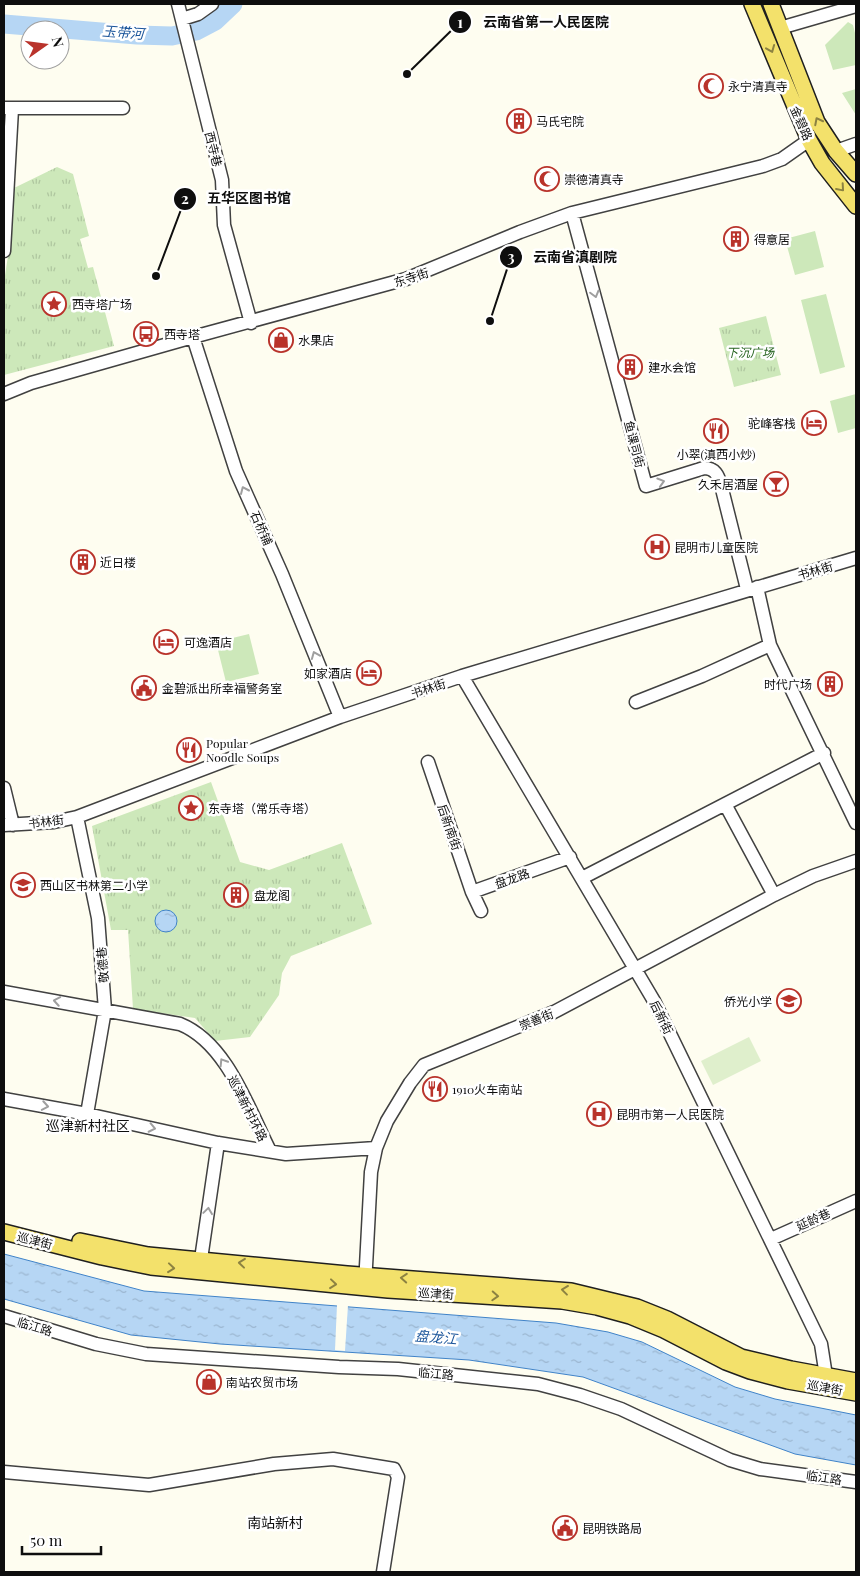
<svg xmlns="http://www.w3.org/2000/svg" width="860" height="1576" font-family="'Playfair Display','Noto Sans SC',serif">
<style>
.grass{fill:#cde8ba}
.park{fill:url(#park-tufts)}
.pitch{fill:#dfefcc}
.water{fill:url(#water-ripples);stroke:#4083c8}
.pier{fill:#fefdf0}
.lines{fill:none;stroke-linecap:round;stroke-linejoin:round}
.river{stroke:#b6d6f4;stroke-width:19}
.minor-casing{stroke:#414141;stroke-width:15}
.major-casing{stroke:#1f1f1f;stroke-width:18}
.minor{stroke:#fff;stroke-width:12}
.major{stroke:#f3e16b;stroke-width:15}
.oneway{stroke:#8c8241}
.oneway2{stroke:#9f9f9f}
.labels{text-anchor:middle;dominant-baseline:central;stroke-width:5;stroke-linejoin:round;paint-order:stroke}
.poi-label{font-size:12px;fill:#0e0e0e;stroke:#fff;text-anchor:start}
.street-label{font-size:12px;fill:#0e0e0e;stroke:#fff}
.park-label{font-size:12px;font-style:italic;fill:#276420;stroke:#fff}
.water-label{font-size:14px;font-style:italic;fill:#1c569b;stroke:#fff}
.neighbourhood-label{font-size:14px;fill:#0e0e0e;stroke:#fff}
.leader{fill:none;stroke:#0e0e0e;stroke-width:2}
.callout-dot{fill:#0e0e0e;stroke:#fff;stroke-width:2}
.mark-label{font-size:15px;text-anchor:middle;font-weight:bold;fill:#fff}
.callout-label{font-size:14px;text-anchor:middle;font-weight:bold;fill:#0e0e0e;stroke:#fff;stroke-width:5;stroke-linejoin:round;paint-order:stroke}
</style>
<defs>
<pattern id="park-tufts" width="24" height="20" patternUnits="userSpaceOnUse" patternTransform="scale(1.25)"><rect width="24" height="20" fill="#cde8ba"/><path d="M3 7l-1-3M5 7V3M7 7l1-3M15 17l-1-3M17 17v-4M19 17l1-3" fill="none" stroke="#afc69f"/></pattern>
<pattern id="water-ripples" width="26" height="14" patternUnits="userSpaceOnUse" patternTransform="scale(1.25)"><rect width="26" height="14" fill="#b6d6f4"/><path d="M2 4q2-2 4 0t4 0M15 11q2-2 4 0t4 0" fill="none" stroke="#9bb6d0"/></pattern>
</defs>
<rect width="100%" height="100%" fill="#fefdf0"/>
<path class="grass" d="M848 22 853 25 856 37V65L833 70 825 45Z
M856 89V115L842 93Z
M815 231 824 267 795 275 785 239Z
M826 294 845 367 820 374 801 300Z
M856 394V428L838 433 830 401Z
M249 634 259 674 226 682 216 642Z"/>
<path class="park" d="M57 167 73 174 89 236 80 239 88 268 93 267 114 346 4 375V282L13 223 14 188Z
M766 316 781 375 734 387 719 328Z
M211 782 240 862 269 870 342 843 372 924 291 956 282 973 279 995 250 1037 215 1041 195 1018 133 1009 128 930H111L92 826Z"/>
<path class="pitch" d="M749 1037 761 1061 713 1085 701 1061Z"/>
<path class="water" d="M155 921a11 11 0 1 1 22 0a11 11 0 1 1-22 0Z
M4 1254 144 1291 556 1323 608 1332 642 1342 735 1387 775 1399 856 1415V1465L795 1454 583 1377 469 1360 220 1344 131 1335 4 1299Z"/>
<path class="pier" d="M337 1305H348L345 1351 335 1350Z"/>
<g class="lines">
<path class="river" d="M4 24 137 35 172 36 196 31 215 21 233 4"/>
<defs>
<path id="minor" d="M178 4 222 180 224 225 251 323
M182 19 198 14 212 4
M780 28 856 6
M4 108H123
M836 151 856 144
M572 213 646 486 704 468C715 468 718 475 721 485L747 589
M4 251 12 109
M193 337 236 471 282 574 340 717
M4 394 31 383 193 337 406 279 520 232 572 213 763 166 782 159 809 140
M757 587 770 645 856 823
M462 676 654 1001 821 1344 826 1376
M636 702 702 676 770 645
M428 762 472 892
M4 788 13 825
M725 804 774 895
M77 817 98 918 105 1010 87 1114
M4 825 54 822 77 817 340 717 462 676 856 558
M582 878 824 753
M481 911 472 892 570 857
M4 992 180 1024C227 1043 248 1108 270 1151
M4 1099 87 1114 218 1143 286 1154 376 1148
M771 1239 856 1201
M201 1259 218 1143
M365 1285 371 1172 376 1148 387 1121 410 1083 424 1065 554 1012 774 895 813 876 856 861
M4 1316 96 1344 146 1354 339 1367 398 1369 538 1384 580 1395 621 1409 730 1460 760 1469 856 1482
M4 1472 149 1485 274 1464 333 1459 394 1469 398 1477 383 1572"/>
<path id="major" d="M752 4 809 140 822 163 856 206
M771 4 817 122 836 151 856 174
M4 1232 102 1257 151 1267 388 1290 562 1301 597 1307 630 1316 664 1330 726 1362 750 1371 788 1381 856 1393
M80 1241 148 1255 347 1274 571 1291 637 1307 667 1319 741 1357 791 1369 856 1381"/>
</defs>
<use href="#minor" class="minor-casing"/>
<use href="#major" class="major-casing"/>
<use href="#minor" class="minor"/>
<use href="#major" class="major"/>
</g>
<defs><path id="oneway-chevron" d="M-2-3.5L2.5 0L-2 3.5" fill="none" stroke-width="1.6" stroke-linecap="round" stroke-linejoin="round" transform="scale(1.25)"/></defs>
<g class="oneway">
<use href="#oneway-chevron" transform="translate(771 49) rotate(68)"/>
<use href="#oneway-chevron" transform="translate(818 121) rotate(-117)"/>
<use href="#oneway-chevron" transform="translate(841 188) rotate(49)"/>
<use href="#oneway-chevron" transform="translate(242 1263) rotate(-174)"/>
<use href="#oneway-chevron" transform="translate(171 1268) rotate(6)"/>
<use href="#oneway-chevron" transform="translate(404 1278) rotate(-176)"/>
<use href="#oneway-chevron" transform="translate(333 1284) rotate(6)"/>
<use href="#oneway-chevron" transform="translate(565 1290) rotate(-173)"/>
<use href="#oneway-chevron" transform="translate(495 1296) rotate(3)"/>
</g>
<g class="oneway2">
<use href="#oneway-chevron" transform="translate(595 294) rotate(75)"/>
<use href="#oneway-chevron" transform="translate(661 482) rotate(-17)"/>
<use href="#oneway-chevron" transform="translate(244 490) rotate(-114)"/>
<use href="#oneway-chevron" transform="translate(315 655) rotate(-112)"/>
<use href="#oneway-chevron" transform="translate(57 1001) rotate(-170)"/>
<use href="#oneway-chevron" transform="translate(223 1062) rotate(-122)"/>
<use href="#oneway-chevron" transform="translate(45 1106) rotate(10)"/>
<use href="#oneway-chevron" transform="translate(152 1128) rotate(12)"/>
<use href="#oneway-chevron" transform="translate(208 1211) rotate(-82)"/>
</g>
<defs>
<symbol id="mosque-ring" viewBox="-11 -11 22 22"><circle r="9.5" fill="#fff" stroke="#b9332b" stroke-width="1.5"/><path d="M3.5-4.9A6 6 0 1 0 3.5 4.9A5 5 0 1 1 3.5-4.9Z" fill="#b9332b"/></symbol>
<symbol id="building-ring" viewBox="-11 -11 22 22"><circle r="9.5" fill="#fff" stroke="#b9332b" stroke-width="1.5"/><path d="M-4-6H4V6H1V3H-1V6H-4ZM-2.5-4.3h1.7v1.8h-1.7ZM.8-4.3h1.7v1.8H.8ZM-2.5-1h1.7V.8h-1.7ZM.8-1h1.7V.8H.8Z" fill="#b9332b"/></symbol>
<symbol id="sight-ring" viewBox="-11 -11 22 22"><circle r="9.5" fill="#fff" stroke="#b9332b" stroke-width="1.5"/><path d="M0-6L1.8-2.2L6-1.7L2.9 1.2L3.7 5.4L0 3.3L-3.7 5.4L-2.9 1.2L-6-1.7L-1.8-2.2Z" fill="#b9332b"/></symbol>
<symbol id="bus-ring" viewBox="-11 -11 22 22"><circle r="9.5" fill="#fff" stroke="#b9332b" stroke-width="1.5"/><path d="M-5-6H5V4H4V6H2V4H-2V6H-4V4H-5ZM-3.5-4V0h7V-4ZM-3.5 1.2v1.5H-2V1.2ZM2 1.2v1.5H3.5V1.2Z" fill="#b9332b"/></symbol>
<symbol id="shop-ring" viewBox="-11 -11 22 22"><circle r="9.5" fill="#fff" stroke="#b9332b" stroke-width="1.5"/><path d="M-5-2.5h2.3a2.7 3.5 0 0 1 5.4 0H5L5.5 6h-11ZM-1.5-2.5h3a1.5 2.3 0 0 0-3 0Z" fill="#b9332b"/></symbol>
<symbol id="hotel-ring" viewBox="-11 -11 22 22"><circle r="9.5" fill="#fff" stroke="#b9332b" stroke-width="1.5"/><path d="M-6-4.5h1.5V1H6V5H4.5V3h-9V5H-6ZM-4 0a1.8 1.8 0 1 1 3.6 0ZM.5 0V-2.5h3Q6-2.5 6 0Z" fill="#b9332b"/></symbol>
<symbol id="restaurant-ring" viewBox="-11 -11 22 22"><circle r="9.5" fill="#fff" stroke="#b9332b" stroke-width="1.5"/><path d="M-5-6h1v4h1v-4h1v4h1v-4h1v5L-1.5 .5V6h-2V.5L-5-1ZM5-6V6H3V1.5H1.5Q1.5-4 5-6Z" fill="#b9332b"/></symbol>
<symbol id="bar-ring" viewBox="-11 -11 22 22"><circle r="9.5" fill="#fff" stroke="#b9332b" stroke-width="1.5"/><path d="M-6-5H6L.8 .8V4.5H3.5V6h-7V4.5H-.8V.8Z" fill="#b9332b"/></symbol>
<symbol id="hospital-ring" viewBox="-11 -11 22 22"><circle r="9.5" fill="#fff" stroke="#b9332b" stroke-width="1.5"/><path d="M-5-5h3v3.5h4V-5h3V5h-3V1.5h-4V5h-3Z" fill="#b9332b"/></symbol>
<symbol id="civic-ring" viewBox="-11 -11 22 22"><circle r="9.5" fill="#fff" stroke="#b9332b" stroke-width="1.5"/><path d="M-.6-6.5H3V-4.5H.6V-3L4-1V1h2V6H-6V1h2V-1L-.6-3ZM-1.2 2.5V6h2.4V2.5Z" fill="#b9332b"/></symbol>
<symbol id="school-ring" viewBox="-11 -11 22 22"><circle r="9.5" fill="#fff" stroke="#b9332b" stroke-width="1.5"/><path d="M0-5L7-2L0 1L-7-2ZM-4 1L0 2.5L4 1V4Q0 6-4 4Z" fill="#b9332b"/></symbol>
</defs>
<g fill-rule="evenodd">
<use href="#mosque-ring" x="697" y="72" width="28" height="28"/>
<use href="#building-ring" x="505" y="107" width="28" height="28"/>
<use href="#mosque-ring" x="533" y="165" width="28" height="28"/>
<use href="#building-ring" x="722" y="225" width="28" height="28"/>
<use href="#sight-ring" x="40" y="290" width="28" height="28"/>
<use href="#bus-ring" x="132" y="320" width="28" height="28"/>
<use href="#shop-ring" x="267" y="326" width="28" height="28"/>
<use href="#building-ring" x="616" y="353" width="28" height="28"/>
<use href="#hotel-ring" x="800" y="409" width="28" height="28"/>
<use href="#restaurant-ring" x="702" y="417" width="28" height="28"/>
<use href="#bar-ring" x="762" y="470" width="28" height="28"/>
<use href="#hospital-ring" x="643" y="533" width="28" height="28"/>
<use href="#building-ring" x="69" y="548" width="28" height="28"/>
<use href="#hotel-ring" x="152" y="628" width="28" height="28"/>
<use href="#hotel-ring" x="355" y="659" width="28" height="28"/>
<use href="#building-ring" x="816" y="670" width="28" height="28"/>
<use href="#civic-ring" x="130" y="674" width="28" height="28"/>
<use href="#restaurant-ring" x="175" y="736" width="28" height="28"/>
<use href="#sight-ring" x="177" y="794" width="28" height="28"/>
<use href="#school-ring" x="9" y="871" width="28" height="28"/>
<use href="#building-ring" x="222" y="881" width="28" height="28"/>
<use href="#school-ring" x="775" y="987" width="28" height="28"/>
<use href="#restaurant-ring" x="421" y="1075" width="28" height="28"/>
<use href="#hospital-ring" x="585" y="1100" width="28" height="28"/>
<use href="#shop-ring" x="195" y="1368" width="28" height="28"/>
<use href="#civic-ring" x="551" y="1514" width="28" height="28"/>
</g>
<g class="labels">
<g class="poi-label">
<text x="728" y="86">永宁清真寺</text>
<text x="536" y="121">马氏宅院</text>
<text x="564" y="179">崇德清真寺</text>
<text x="754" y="239">得意居</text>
<text x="72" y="304">西寺塔广场</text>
<text x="164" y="334">西寺塔</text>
<text x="298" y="340">水果店</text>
<text x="648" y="367">建水会馆</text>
<text x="796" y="423" text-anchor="end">驼峰客栈</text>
<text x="716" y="454" text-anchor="middle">小翠(滇西小炒)</text>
<text x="758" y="484" text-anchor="end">久禾居酒屋</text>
<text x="674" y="547">昆明市儿童医院</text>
<text x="100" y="562">近日楼</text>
<text x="184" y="642">可逸酒店</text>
<text x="352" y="673" text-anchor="end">如家酒店</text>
<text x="812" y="684" text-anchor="end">时代广场</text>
<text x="162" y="688">金碧派出所幸福警务室</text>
<text x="206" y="743">Popular<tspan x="206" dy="14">Noodle Soups</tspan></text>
<text x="208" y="808">东寺塔（常乐寺塔）</text>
<text x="40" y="885">西山区书林第二小学</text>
<text x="254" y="895">盘龙阁</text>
<text x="772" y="1001" text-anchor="end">侨光小学</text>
<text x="452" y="1089">1910火车南站</text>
<text x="616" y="1114">昆明市第一人民医院</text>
<text x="226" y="1382">南站农贸市场</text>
<text x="582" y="1528">昆明铁路局</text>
</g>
<g class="street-label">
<text transform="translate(802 123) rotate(66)">金碧路</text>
<text transform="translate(214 149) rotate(76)">西寺巷</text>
<text transform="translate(411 277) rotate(-18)">东寺街</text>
<text transform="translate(635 444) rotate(75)">鱼课司街</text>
<text transform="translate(262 528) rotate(66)">石桥铺</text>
<text transform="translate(815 570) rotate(-16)">书林街</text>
<text transform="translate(428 688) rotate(-18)">书林街</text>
<text transform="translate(46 821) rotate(-7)">书林街</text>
<text transform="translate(450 827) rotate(71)">后新南街</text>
<text transform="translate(512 878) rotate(-20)">盘龙路</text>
<text transform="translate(102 965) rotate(-95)">敬德巷</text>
<text transform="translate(662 1017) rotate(64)">后新街</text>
<text transform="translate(536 1019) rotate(-22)">崇善街</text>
<text transform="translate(248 1108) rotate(63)">巡津新村环路</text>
<text transform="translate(813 1219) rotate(-24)">延龄巷</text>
<text transform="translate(35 1240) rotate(14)">巡津街</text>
<text transform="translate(436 1293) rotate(3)">巡津街</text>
<text transform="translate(35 1326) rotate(17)">临江路</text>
<text transform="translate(436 1373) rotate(5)">临江路</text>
<text transform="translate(825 1387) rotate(10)">巡津街</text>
<text transform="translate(824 1477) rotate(8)">临江路</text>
</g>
<g class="park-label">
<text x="750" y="352">下沉广场</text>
</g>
<g class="water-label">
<text transform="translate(123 32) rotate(4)">玉带河</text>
<text transform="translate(436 1337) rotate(5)">盘龙江</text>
</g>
<g class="neighbourhood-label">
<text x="88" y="1125">巡津新村社区</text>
<text x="275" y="1522">南站新村</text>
</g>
</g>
<path class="leader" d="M407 74L460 22M156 276L185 199M490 321L511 257"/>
<g class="callout-dot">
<circle cx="407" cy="74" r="5"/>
<circle cx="156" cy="276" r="5"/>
<circle cx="490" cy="321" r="5"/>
<circle cx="460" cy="22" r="12"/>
<circle cx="185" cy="199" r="12"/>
<circle cx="511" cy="257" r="12"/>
</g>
<g class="mark-label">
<text x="460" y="28">1</text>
<text x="185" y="204">2</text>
<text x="511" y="262">3</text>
</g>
<g class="callout-label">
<text x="546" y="27">云南省第一人民医院</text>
<text x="249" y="203">五华区图书馆</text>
<text x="575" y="262">云南省滇剧院</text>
</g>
<rect width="860" height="1576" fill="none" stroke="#0e0e0e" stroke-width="10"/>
<g transform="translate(45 45) rotate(76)"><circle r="24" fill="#ffffff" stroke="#9f9f9f"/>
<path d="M0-4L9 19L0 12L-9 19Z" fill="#b9332b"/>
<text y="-8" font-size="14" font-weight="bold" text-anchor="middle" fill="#0e0e0e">N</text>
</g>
<path d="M22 1546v8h79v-8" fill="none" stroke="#0e0e0e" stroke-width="2.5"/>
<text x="30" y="1546" font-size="15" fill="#0e0e0e" stroke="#ffffff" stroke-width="4" paint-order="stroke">50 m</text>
</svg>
